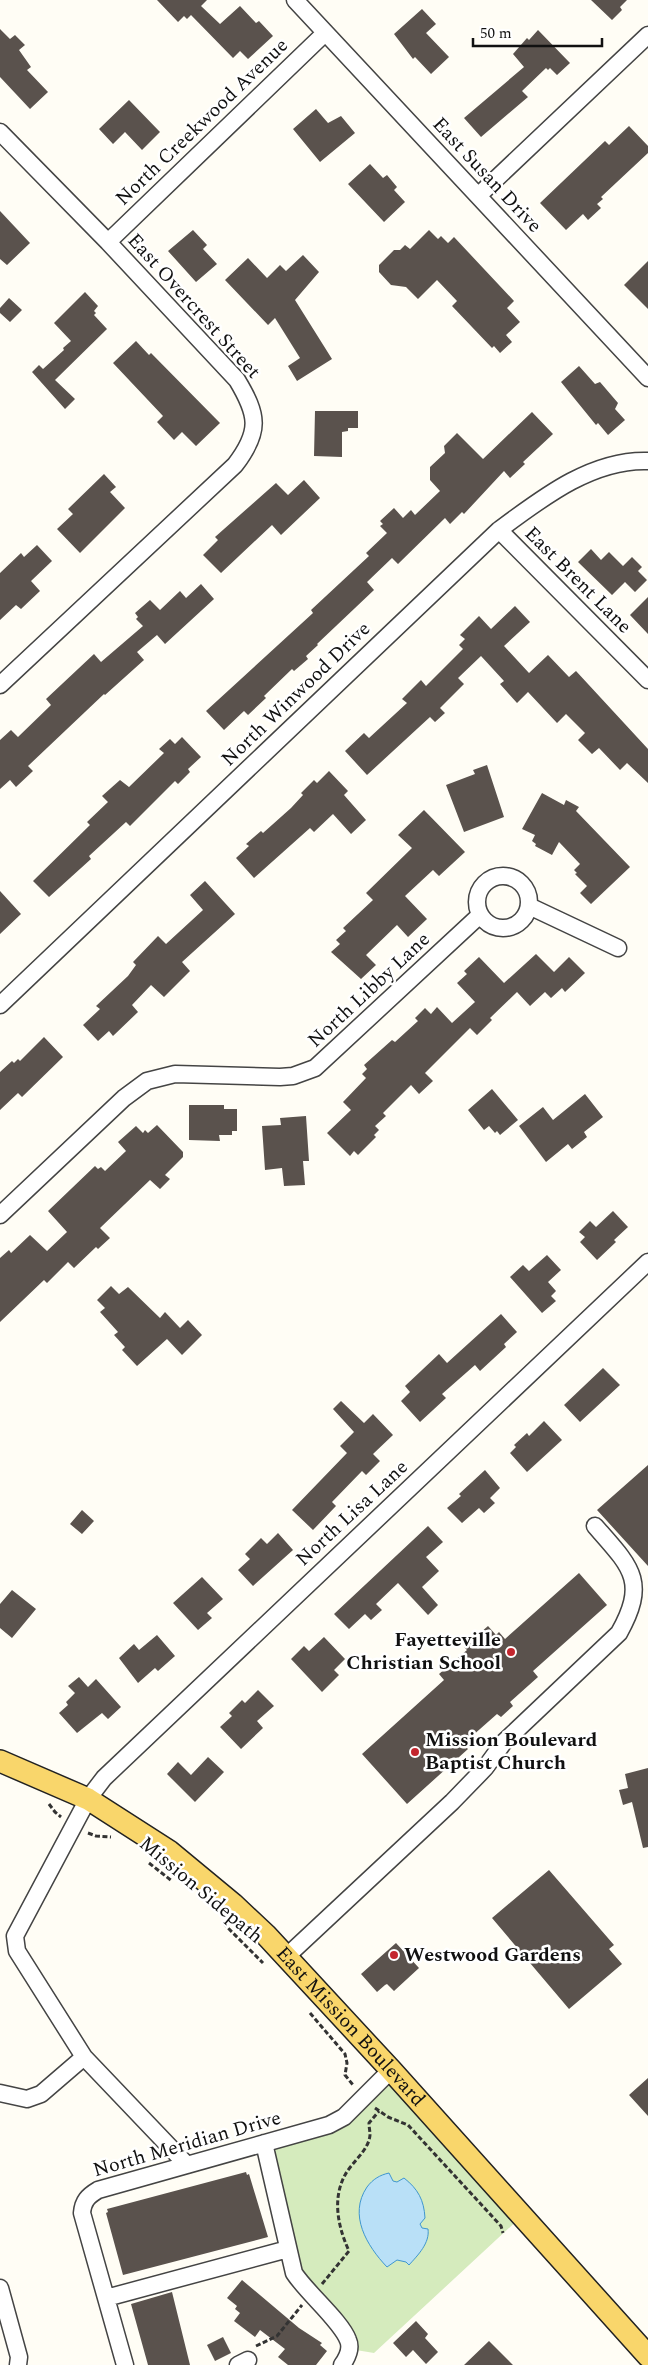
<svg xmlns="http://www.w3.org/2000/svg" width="648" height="2365" font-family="Spectral,serif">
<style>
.green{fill:#d5ebbd}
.water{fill:#b9e0f7;stroke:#3f96cf}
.building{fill:#5a524d}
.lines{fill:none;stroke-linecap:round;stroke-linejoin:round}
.minor-casing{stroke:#444;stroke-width:19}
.major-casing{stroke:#222;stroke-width:24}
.path{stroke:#333;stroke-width:3;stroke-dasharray:5 2.5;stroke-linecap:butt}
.minor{stroke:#fff;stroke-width:16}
.major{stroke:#f9d66b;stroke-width:21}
.poi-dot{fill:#c4262e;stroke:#fff;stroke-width:2}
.labels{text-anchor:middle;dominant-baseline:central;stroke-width:5;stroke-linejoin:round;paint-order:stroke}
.street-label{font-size:20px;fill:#111;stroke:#fff}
.poi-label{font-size:20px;font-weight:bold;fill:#111;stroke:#fff;text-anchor:start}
</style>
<rect width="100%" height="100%" fill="#fffdf5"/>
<path class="green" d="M391 2070 522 2216 374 2353 350 2349 302 2286 264 2143 329 2125Z"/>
<path class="water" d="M389 2173 393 2181 397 2182 404 2178C418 2189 424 2200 425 2218L420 2224 422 2228 428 2229C430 2243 418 2255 409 2265L406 2262 397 2260 387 2267C367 2246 348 2215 367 2187 373 2179 380 2175 389 2173Z"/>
<path class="building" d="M157 0H207L201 6 220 24 240 6 256 23 259 21 273 36 248 59 240 51 233 58 191 15 187 19 184 16 178 22Z
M591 0H627L620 7 622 10 612 20Z
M422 9 436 24 426 33 449 57 431 74 415 57 413 59 394 34Z
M0 29 10 39 15 35 25 45 19 50 31 67 27 70 48 92 30 109 0 77Z
M538 30 570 63 557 75 550 68 548 70 546 68 522 91 528 97 481 137 464 118 524 67 513 54 527 38 529 40Z
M129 100 160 132 142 150 125 132 113 144 99 129Z
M316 109 328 123 341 116 355 133 320 162 293 129Z
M629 126 648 146V153L601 197 603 199 597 204 601 208 588 220 583 214 566 230 540 203 605 141 609 145Z
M370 164 383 178 387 175 397 187 394 190 405 202 384 222 348 184Z
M0 211 30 243 7 265 0 259Z
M193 230 207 245 203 249 217 264 196 282 168 251Z
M429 230 438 239 441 236 448 243 454 237 514 301 507 308 520 322 506 335 512 342 500 353 494 346 492 348 452 306 457 301 437 280 418 299 406 287 391 285 379 272V265L394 250H400L405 245 410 249Z
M303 255 319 272 295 300 332 359 297 381 288 366 300 358 275 318 268 325 225 280 248 258 267 278 280 265 286 271Z
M648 261V309L624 285Z
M85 292 98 306 94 311 96 313 94 315 107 329 55 380 75 399 65 409 32 372 39 365 43 369 64 350 63 348 71 341 54 323Z
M9 298 22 310 10 322 0 313V308Z
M136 341 149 355 151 353 220 423 196 446 182 432 174 440 157 422 163 416 113 363Z
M579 366 595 384 600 382 618 403 615 409 625 420 608 435 598 423 596 425 561 382Z
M315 411H358V428H348V431L342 432V457L314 456Z
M532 412 553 434 523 462 525 464 510 478 504 471 464 514 462 512 450 524 445 518 398 564 392 558 367 582 374 590 317 644 318 645 306 656 308 659 294 671 292 669 264 696 266 698 248 715 244 711 224 730 206 711 313 613 311 610 369 556 366 553 387 533 380 526 383 524 380 521 394 508 403 518 411 510 415 515 440 491 430 480V467L445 453 444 446 457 433 483 459Z
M104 474 116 487 110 492 125 508 80 553 57 529 73 514 68 509Z
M304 480 320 498 281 535 272 525 221 573 203 555 218 540 215 537 276 483 288 495Z
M37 545 52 561 31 581 40 591 21 609 16 605 0 620V573L21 553 24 557Z
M591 549 601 560 609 552 623 566 632 557 642 567 638 571 647 580 635 592 625 582 612 595 578 562Z
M201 584 214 599 165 644 157 635 137 652 144 660 105 695 104 694 28 766 33 771 16 787 10 780 0 789V740L11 730 18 737 51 705 46 699 94 654 101 662 143 626 136 619 138 617 135 613 150 600 160 610 180 591 186 598Z
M648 597V634L630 615Z
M515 606 530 622 504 646 529 673 548 655 569 677 576 671 648 749V783L627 763 620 770 599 748 592 754 578 740 585 733 566 714 557 723 528 692 517 703 500 684 504 681 481 656 458 678 464 684 440 708 445 713 435 722 430 717 367 775 345 751 364 733 369 738 407 703 402 699 421 680 426 686 463 649 459 645 465 639 460 635 479 616 491 629Z
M182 737 201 757 188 769 190 772 178 784 175 781 130 826 126 822 89 856 91 859 49 897 33 881 90 825 87 822 108 802 102 796 120 780 129 787 164 753 159 749 170 739 175 744Z
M487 765 504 817 464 832 446 785 475 774 473 770Z
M329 771 348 791 344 795 366 820 351 834 333 814 314 832 310 828 254 878 236 858 249 846 246 844 261 831 263 833 291 808 303 795 301 793 314 780 317 783Z
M542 793 564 805 566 800 579 807 576 811 630 867 591 904 580 893 587 886 575 874 577 873 574 870 580 864 559 842 552 855 535 846 536 844 532 841 535 835 522 829Z
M424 810 465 852 439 876 433 870 405 896 427 919 408 937 397 925 366 955 376 965 361 979 331 952 340 944 336 940 346 931 343 928 373 900 366 893 412 848 398 835Z
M205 881 235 914 182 962 190 971 164 997 151 985 132 1005 138 1012 113 1036 109 1031 98 1041 83 1025 100 1009 96 1006 128 976 136 965 133 962 158 936 166 944 203 910 190 895Z
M0 891 21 914 0 934Z
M536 954 554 972 569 957 585 973 565 992 562 988 551 998 545 992 530 1006 517 992 490 1018 492 1020 477 1035 470 1028 425 1073 433 1081 419 1094 411 1085 383 1113 386 1116 375 1126 379 1130 374 1135 376 1137 358 1155 354 1151 350 1156 327 1133 351 1110 343 1102 366 1078 362 1074 367 1069 364 1065 392 1040 395 1042 418 1021 415 1018 425 1008 431 1014 437 1007 452 1023 475 1002 457 983 467 974 464 971 479 957 504 983Z
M44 1037 63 1057 22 1097 18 1093 0 1110V1072L12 1061 14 1063 18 1059 20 1061Z
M492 1089 518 1120 500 1135 497 1131 495 1133 489 1126 484 1130 468 1110Z
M585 1094 603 1117 584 1132 587 1137 572 1149 568 1144 546 1162 519 1126 543 1107 553 1120Z
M189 1105H224V1109H237V1131H232V1135H219L220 1141 189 1140Z
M306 1116 309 1161H303L305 1185 284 1186 282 1168 265 1170 262 1126 281 1125 280 1118Z
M157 1125 183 1152V1157L165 1175 170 1179 160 1189 150 1180 100 1228 110 1238 98 1249 96 1247 74 1268 68 1262 47 1283 44 1280 0 1322V1258L9 1250 11 1253 30 1235 47 1251 67 1232 48 1211 95 1166 98 1169 101 1167 105 1171 126 1151 118 1142 136 1126 143 1133 145 1130 148 1133Z
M613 1211 628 1227 614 1240 616 1242 597 1260 580 1242 585 1237 579 1232 590 1221 596 1227Z
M547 1255 561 1270 548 1282 556 1291 551 1296 556 1301 542 1313 510 1277 523 1265 529 1271Z
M111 1286 119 1294 128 1287 160 1318 165 1312 180 1328 188 1320 202 1335 182 1355 167 1339 137 1366 122 1350 125 1347 114 1335 118 1332 100 1312 105 1308 97 1300Z
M501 1314 517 1332 504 1344 506 1347 480 1371 475 1365 442 1394 446 1398 420 1422 401 1401 410 1392 405 1386 439 1354 447 1363Z
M603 1368 620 1385 580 1422 564 1405Z
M341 1401 364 1423 373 1414 393 1435 373 1454 380 1461 366 1475 362 1471 332 1502 336 1506 313 1530 292 1510 347 1453 340 1446 354 1432 333 1409Z
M544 1421 562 1440 527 1472 510 1453 516 1447 514 1445 527 1433 529 1436Z
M648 1465V1566L597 1510Z
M485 1470 500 1488 490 1498 495 1503 484 1513 479 1508 462 1523 447 1508 461 1496 459 1494Z
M82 1510 94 1521 82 1534 70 1524Z
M428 1526 443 1542 426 1557 439 1571 422 1587 438 1605 428 1615 398 1583 376 1604 382 1610 371 1620 365 1614 349 1629 334 1614Z
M278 1533 293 1550 253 1586 238 1570 250 1559 245 1554 261 1538 267 1544Z
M579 1573 607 1605 533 1671 538 1677 510 1702 513 1706 501 1717 497 1714 463 1744 468 1749 407 1804 362 1754 444 1680 439 1674 467 1650 464 1647 488 1626 496 1635 499 1632 505 1639Z
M202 1577 223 1599 207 1613 212 1618 198 1630 173 1603Z
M12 1590 36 1609 12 1638 0 1628V1604Z
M157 1635 175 1656 158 1671 155 1668 138 1683 119 1658 134 1644 139 1650Z
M324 1637 345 1659 334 1670 339 1675 322 1692 291 1659 304 1646 309 1651Z
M79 1677 88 1687 96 1679 121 1707 108 1719 102 1713 77 1733 59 1713 68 1705 66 1702 75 1693 68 1686Z
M258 1690 274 1706 257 1721 263 1728 241 1749 220 1727 232 1716 229 1713 242 1700 245 1703Z
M208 1757 224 1772 195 1802 167 1774 178 1762 191 1775Z
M648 1768V1847L643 1848 632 1802 623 1805 619 1790 628 1788 625 1774Z
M549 1870 614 1945 609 1949 622 1964 569 2009 492 1918Z
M396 1943 419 1968 394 1991 387 1984 385 1985 377 1992 361 1974Z
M648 2078V2116L629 2095Z
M246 2172 247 2175 249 2174 268 2237 123 2275 106 2213 108 2212 107 2209Z
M242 2280 299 2328 322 2343 320 2345 327 2351 316 2365H288L278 2357 285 2349 260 2330 255 2337 234 2321 240 2313 235 2309 237 2306 227 2298Z
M172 2292 190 2365H148L131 2304Z
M416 2321 428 2334 425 2338 438 2352 426 2364 413 2350 406 2357 393 2343Z
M223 2337 231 2353 215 2361 207 2345Z
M489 2341 513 2365H464Z"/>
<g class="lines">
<defs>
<path id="minor" d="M295 0 648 378
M0 132 108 242 237 380C258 415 261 431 235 465L0 685
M478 196 648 35
M108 242 325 33
M499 530 648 680
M477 902a26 26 0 1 1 52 0a26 26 0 1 1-52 0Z
M529 906 618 948
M0 1005 499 530C542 498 592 459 648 461
M0 1215 124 1098 147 1081 175 1074 280 1077 293 1076 315 1068 480 915
M286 1957 452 1802 485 1768 504 1742 619 1633C648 1581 631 1567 595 1526
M0 2093 27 2099 41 2094 84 2057
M264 2143 294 2273C307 2293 341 2321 348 2340 352 2349 347 2358 342 2365
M187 2165 84 2057 17 1951 15 1936 88 1799 104 1778 648 1262
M0 2288 19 2357 18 2365
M106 2298 288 2249
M125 2365 82 2213C83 2201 88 2196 98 2190L329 2125 344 2117 391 2070
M238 2365 248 2360"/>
<g id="major">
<path id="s1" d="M0 1761 88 1799 169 1851 233 1904 266 1935 391 2070 648 2356"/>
</g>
</defs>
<use href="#minor" class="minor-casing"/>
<use href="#major" class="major-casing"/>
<path class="path" d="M49 1804 55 1812 61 1817
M88 1833 96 1836 111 1837
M149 1863 172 1881
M223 1923 263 1963
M310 2013 345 2054 347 2063 345 2075 353 2085
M375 2108 388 2117 408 2125 501 2226 503 2233
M322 2284 349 2251C338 2227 332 2199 345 2175 352 2162 369 2150 370 2135 370 2131 369 2127 369 2123L379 2111
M256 2346 277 2336 302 2305"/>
<use href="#minor" class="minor"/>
<use href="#major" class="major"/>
</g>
<g class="poi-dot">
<circle cx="511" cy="1652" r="5"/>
<circle cx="415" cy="1752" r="5"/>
<circle cx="394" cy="1955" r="5"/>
</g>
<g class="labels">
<g class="street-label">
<text transform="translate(202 122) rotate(-44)">North Creekwood Avenue</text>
<text transform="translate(487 175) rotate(47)">East Susan Drive</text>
<text transform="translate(194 306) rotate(48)">East Overcrest Street</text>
<text transform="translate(578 580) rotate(45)">East Brent Lane</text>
<text transform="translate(296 694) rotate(-44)">North Winwood Drive</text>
<text transform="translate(369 990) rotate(-43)">North Libby Lane</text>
<text transform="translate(352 1513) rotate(-43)">North Lisa Lane</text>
<text transform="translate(201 1890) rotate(40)">Mission Sidepath</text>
<text stroke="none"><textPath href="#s1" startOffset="445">East Mission Boulevard</textPath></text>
<text transform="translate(187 2144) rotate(-16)">North Meridian Drive</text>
</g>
<g class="poi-label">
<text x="501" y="1640" text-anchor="end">Fayetteville<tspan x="501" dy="23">Christian School</tspan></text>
<text x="425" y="1740">Mission Boulevard<tspan x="425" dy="23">Baptist Church</tspan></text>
<text x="404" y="1955">Westwood Gardens</text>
</g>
</g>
<path d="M473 38v8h129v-8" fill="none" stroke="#111111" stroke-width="2.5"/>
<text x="480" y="38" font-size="15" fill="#111111" stroke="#ffffff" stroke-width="4" paint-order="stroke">50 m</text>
</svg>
